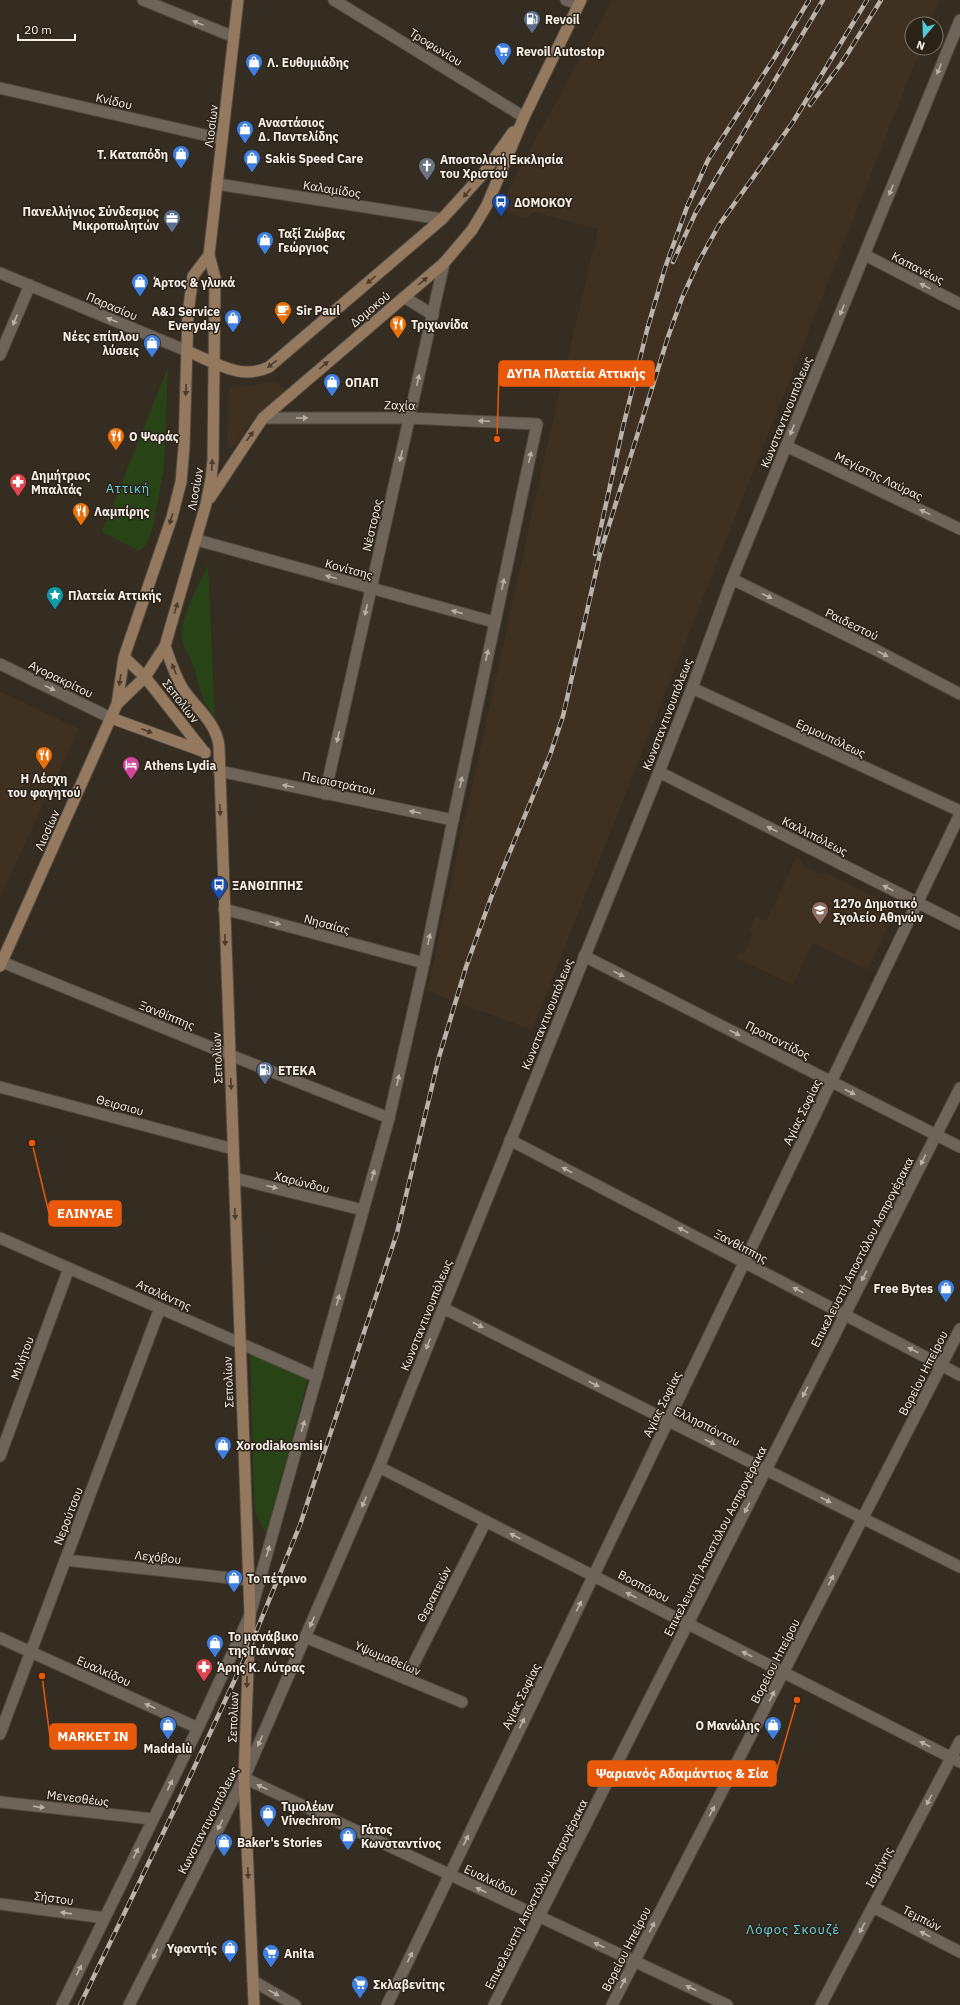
<svg xmlns="http://www.w3.org/2000/svg" width="960" height="2005" font-family="'IBM Plex Sans',sans-serif">
<style>
.built{fill:#3e3121}
.green{fill:#284416}
.lines{fill:none;stroke-linecap:round;stroke-linejoin:round}
.minor-casing{stroke:#504940;stroke-width:13}
.tertiary-casing{stroke:#504940;stroke-width:13}
.secondary-casing{stroke:#504940;stroke-width:13}
.minor{stroke:#6f6459;stroke-width:11}
.tertiary{stroke:#6f6459;stroke-width:11}
.secondary{stroke:#94795e;stroke-width:11}
.rail-casing{stroke:#bab3ab;stroke-width:4.5}
.rail{stroke:#2b2218;stroke-width:3;stroke-dasharray:9;stroke-linecap:butt}
.oneway{fill:#b9b0a8}
.oneway2{fill:#4a3c2d}
.labels{text-anchor:middle;dominant-baseline:central;stroke-width:3;stroke-linejoin:round;paint-order:stroke}
.poi-label{font-size:12px;font-weight:bold;fill:#f5efe8;stroke:#2b2218;text-anchor:start}
.street-label{font-size:12px;fill:#f5efe8;stroke:#2b2218}
.neighbourhood-label{font-size:13px;letter-spacing:1px;fill:#68d3df;stroke:#2b2218}
.leader{fill:none;stroke:#e8590c;stroke-width:1.5}
.callout-dot{fill:#e8590c;stroke:#2b2218;stroke-width:1.5}
.callout{fill:#e8590c;stroke:#e8590c;stroke-width:1.5}
.callout-label{font-size:13px;text-anchor:middle;font-weight:bold;fill:#fff}
</style>
<rect width="100%" height="100%" fill="#352c22"/>
<path class="built" d="M612 0H940L930 24H912V48H921L532 1030 427 991 543 463 598 229 533 212 526 218 500 210 513 180Z
M275 382 287 391 257 416 231 449 227 447 229 388Z
M0 691 79 729 0 897Z
M796 858 801 860 803 866 818 874 825 872 896 908 868 970 813 943 793 985 736 958 739 953 746 951 752 935 750 929 755 917 766 921Z"/>
<path class="green" d="M168 367 164 468 153 526 147 543 139 551 102 532Z
M208 565 215 718C199 696 201 689 193 665 191 657 185 650 183 643 177 621 199 584 208 565Z
M250 1352 308 1378 266 1534 255 1511 254 1499Z"/>
<g class="lines">
<defs>
<path id="minor" d="M143 0 234 37
M334 0 524 117
M566 0 579 4
M0 88 222 139
M217 184 442 219
M865 255 960 304
M404 297 433 315
M263 418H409L537 424 453 820
M786 446 960 529
M197 540 494 622
M732 579 876 650 960 694
M692 688 960 811
M659 772 960 924
M325 794 444 263
M224 909 424 963
M584 956 960 1147
M2 962 230 1055 389 1118
M0 1087 233 1149
M510 1140 960 1375
M234 1178 363 1210
M0 1238 317 1377
M443 1308 960 1567
M0 1456 69 1268
M379 1467 960 1762
M65 1560 249 1580
M305 1637 462 1702
M0 1638 198 1728
M406 1679 486 1521
M0 1734 160 1308
M0 1802 152 1819
M0 1904 105 1918
M873 1907 960 1952
M634 1961 727 2005
M253 1981 295 2005
M62 2005 198 1728 250 1615
M129 2005 244 1778
M387 2005 960 814
M494 2005 960 1088
M821 2005 960 1741"/>
<path id="tertiary" d="M0 273 187 351
M0 355 30 285
M0 664 111 718
M219 771 453 820 424 963 389 1118 251 1611
M634 1961 244 1778 379 1467 659 772 692 688 732 579 960 20
M612 2005 960 1329"/>
<path id="secondary" d="M187 351C214 362 241 381 269 367L442 219 483 174 513 132
M210 498 263 418 444 263 472 230 487 205 524 117 581 0
M165 646C170 660 175 676 183 689 196 708 216 722 219 746L250 1615 244 1778 254 2005
M124 657 145 677 205 753
M117 704 145 677 165 646 206 504 211 479 213 460 215 278 209 255 238 0
M111 718 205 752
M0 966 117 704 124 657 172 517 181 482 184 447 188 313 193 276 209 255"/>
</defs>
<use href="#minor" class="minor-casing"/>
<use href="#tertiary" class="tertiary-casing"/>
<use href="#secondary" class="secondary-casing"/>
<use href="#minor" class="minor"/>
<use href="#tertiary" class="tertiary"/>
<use href="#secondary" class="secondary"/>
<defs>
<path id="rail" d="M810 105 841 64 881 0
M673 262 696 212 823 0
M595 554 623 427 647 330 665 268 687 207 708 160 775 57 809 0
M80 2005 181 1796 249 1649 300 1525 397 1233 439 1057 466 967 492 895 550 755 563 716 600 554 668 337 682 298 699 261 719 225 793 122 867 0"/>
</defs>
<use href="#rail" class="rail-casing"/>
<use href="#rail" class="rail"/>
</g>
<defs><path id="oneway-solid" d="M-6-.8H1V-3.2L6.5 0L1 3.2V.8H-6Z"/></defs>
<g class="oneway">
<use href="#oneway-solid" transform="translate(198 23) rotate(-158)"/>
<use href="#oneway-solid" transform="translate(939 69) rotate(112)"/>
<use href="#oneway-solid" transform="translate(891 190) rotate(112)"/>
<use href="#oneway-solid" transform="translate(925 286) rotate(-153)"/>
<use href="#oneway-solid" transform="translate(842 310) rotate(112)"/>
<use href="#oneway-solid" transform="translate(15 320) rotate(113)"/>
<use href="#oneway-solid" transform="translate(112 320) rotate(-157)"/>
<use href="#oneway-solid" transform="translate(418 380) rotate(-77)"/>
<use href="#oneway-solid" transform="translate(302 418)"/>
<use href="#oneway-solid" transform="translate(484 421) rotate(-177)"/>
<use href="#oneway-solid" transform="translate(792 430) rotate(112)"/>
<use href="#oneway-solid" transform="translate(401 456) rotate(103)"/>
<use href="#oneway-solid" transform="translate(530 457) rotate(-78)"/>
<use href="#oneway-solid" transform="translate(925 512) rotate(-154)"/>
<use href="#oneway-solid" transform="translate(331 577) rotate(-165)"/>
<use href="#oneway-solid" transform="translate(503 584) rotate(-78)"/>
<use href="#oneway-solid" transform="translate(767 596) rotate(26)"/>
<use href="#oneway-solid" transform="translate(366 610) rotate(103)"/>
<use href="#oneway-solid" transform="translate(457 612) rotate(-165)"/>
<use href="#oneway-solid" transform="translate(883 654) rotate(28)"/>
<use href="#oneway-solid" transform="translate(487 655) rotate(-78)"/>
<use href="#oneway-solid" transform="translate(50 688) rotate(26)"/>
<use href="#oneway-solid" transform="translate(338 737) rotate(103)"/>
<use href="#oneway-solid" transform="translate(461 782) rotate(-78)"/>
<use href="#oneway-solid" transform="translate(288 786) rotate(-168)"/>
<use href="#oneway-solid" transform="translate(415 812) rotate(-168)"/>
<use href="#oneway-solid" transform="translate(772 829) rotate(-153)"/>
<use href="#oneway-solid" transform="translate(888 888) rotate(-153)"/>
<use href="#oneway-solid" transform="translate(275 923) rotate(15)"/>
<use href="#oneway-solid" transform="translate(429 939) rotate(-78)"/>
<use href="#oneway-solid" transform="translate(619 974) rotate(27)"/>
<use href="#oneway-solid" transform="translate(735 1033) rotate(27)"/>
<use href="#oneway-solid" transform="translate(398 1080) rotate(-77)"/>
<use href="#oneway-solid" transform="translate(850 1092) rotate(27)"/>
<use href="#oneway-solid" transform="translate(923 1160) rotate(117)"/>
<use href="#oneway-solid" transform="translate(567 1170) rotate(-152)"/>
<use href="#oneway-solid" transform="translate(373 1175) rotate(-74)"/>
<use href="#oneway-solid" transform="translate(272 1187) rotate(14)"/>
<use href="#oneway-solid" transform="translate(683 1230) rotate(-152)"/>
<use href="#oneway-solid" transform="translate(864 1276) rotate(117)"/>
<use href="#oneway-solid" transform="translate(798 1290) rotate(-152)"/>
<use href="#oneway-solid" transform="translate(338 1300) rotate(-74)"/>
<use href="#oneway-solid" transform="translate(478 1325) rotate(27)"/>
<use href="#oneway-solid" transform="translate(428 1344) rotate(112)"/>
<use href="#oneway-solid" transform="translate(913 1350) rotate(-152)"/>
<use href="#oneway-solid" transform="translate(594 1384) rotate(27)"/>
<use href="#oneway-solid" transform="translate(805 1392) rotate(117)"/>
<use href="#oneway-solid" transform="translate(303 1426) rotate(-74)"/>
<use href="#oneway-solid" transform="translate(710 1442) rotate(27)"/>
<use href="#oneway-solid" transform="translate(826 1500) rotate(27)"/>
<use href="#oneway-solid" transform="translate(364 1502) rotate(114)"/>
<use href="#oneway-solid" transform="translate(747 1508) rotate(117)"/>
<use href="#oneway-solid" transform="translate(515 1536) rotate(-153)"/>
<use href="#oneway-solid" transform="translate(268 1551) rotate(-74)"/>
<use href="#oneway-solid" transform="translate(831 1580) rotate(-63)"/>
<use href="#oneway-solid" transform="translate(631 1595) rotate(-153)"/>
<use href="#oneway-solid" transform="translate(579 1606) rotate(-64)"/>
<use href="#oneway-solid" transform="translate(312 1622) rotate(114)"/>
<use href="#oneway-solid" transform="translate(747 1654) rotate(-153)"/>
<use href="#oneway-solid" transform="translate(772 1696) rotate(-63)"/>
<use href="#oneway-solid" transform="translate(150 1706) rotate(-156)"/>
<use href="#oneway-solid" transform="translate(522 1723) rotate(-64)"/>
<use href="#oneway-solid" transform="translate(260 1741) rotate(114)"/>
<use href="#oneway-solid" transform="translate(925 1744) rotate(-153)"/>
<use href="#oneway-solid" transform="translate(170 1785) rotate(-64)"/>
<use href="#oneway-solid" transform="translate(262 1787) rotate(-155)"/>
<use href="#oneway-solid" transform="translate(929 1800) rotate(118)"/>
<use href="#oneway-solid" transform="translate(39 1807) rotate(7)"/>
<use href="#oneway-solid" transform="translate(712 1811) rotate(-63)"/>
<use href="#oneway-solid" transform="translate(220 1825) rotate(117)"/>
<use href="#oneway-solid" transform="translate(466 1840) rotate(-64)"/>
<use href="#oneway-solid" transform="translate(136 1853) rotate(-64)"/>
<use href="#oneway-solid" transform="translate(481 1890) rotate(-155)"/>
<use href="#oneway-solid" transform="translate(66 1913) rotate(-172)"/>
<use href="#oneway-solid" transform="translate(652 1927) rotate(-63)"/>
<use href="#oneway-solid" transform="translate(862 1928) rotate(118)"/>
<use href="#oneway-solid" transform="translate(925 1934) rotate(-153)"/>
<use href="#oneway-solid" transform="translate(599 1945) rotate(-155)"/>
<use href="#oneway-solid" transform="translate(155 1954) rotate(117)"/>
<use href="#oneway-solid" transform="translate(410 1957) rotate(-64)"/>
<use href="#oneway-solid" transform="translate(79 1970) rotate(-64)"/>
<use href="#oneway-solid" transform="translate(623 1983) rotate(-63)"/>
<use href="#oneway-solid" transform="translate(691 1988) rotate(-155)"/>
<use href="#oneway-solid" transform="translate(274 1993) rotate(29)"/>
</g>
<g class="oneway2">
<use href="#oneway-solid" transform="translate(467 193) rotate(130)"/>
<use href="#oneway-solid" transform="translate(371 280) rotate(140)"/>
<use href="#oneway-solid" transform="translate(423 281) rotate(-40)"/>
<use href="#oneway-solid" transform="translate(272 364) rotate(143)"/>
<use href="#oneway-solid" transform="translate(324 365) rotate(-40)"/>
<use href="#oneway-solid" transform="translate(186 390) rotate(91)"/>
<use href="#oneway-solid" transform="translate(250 436) rotate(-55)"/>
<use href="#oneway-solid" transform="translate(212 465) rotate(-87)"/>
<use href="#oneway-solid" transform="translate(171 519) rotate(107)"/>
<use href="#oneway-solid" transform="translate(176 608) rotate(-73)"/>
<use href="#oneway-solid" transform="translate(174 669) rotate(-112)"/>
<use href="#oneway-solid" transform="translate(120 680) rotate(98)"/>
<use href="#oneway-solid" transform="translate(147 731) rotate(21)"/>
<use href="#oneway-solid" transform="translate(220 810) rotate(88)"/>
<use href="#oneway-solid" transform="translate(225 940) rotate(88)"/>
<use href="#oneway-solid" transform="translate(231 1084) rotate(88)"/>
<use href="#oneway-solid" transform="translate(235 1214) rotate(88)"/>
<use href="#oneway-solid" transform="translate(247 1682) rotate(92)"/>
<use href="#oneway-solid" transform="translate(248 1873) rotate(88)"/>
</g>
<defs>
<symbol id="fuel-pin" viewBox="-11 -11 22 30"><path d="M0 17L-7.5 6A9.5 9.5 0 1 1 7.5 6Z" fill="#5c6f8a" stroke="#2b2218"/><path d="M-5.5-6h7V0h2V4h1.3V-2.5L3-4.5l.8-.8L6-3V5H2.5V1h-1V6h-7ZM-4.2-4.7v3.2H.2V-4.7Z" fill="#fff"/></symbol>
<symbol id="supermarket-pin" viewBox="-11 -11 22 30"><path d="M0 17L-7.5 6A9.5 9.5 0 1 1 7.5 6Z" fill="#3f7fe0" stroke="#2b2218"/><path d="M-6-5.5h2.5l.6 2H6L4.5 2H-2.5L-4.4-4H-6ZM-1.5 3.2a1.3 1.3 0 1 0 .1 0ZM3 3.2a1.3 1.3 0 1 0 .1 0Z" fill="#fff"/></symbol>
<symbol id="shop-pin" viewBox="-11 -11 22 30"><path d="M0 17L-7.5 6A9.5 9.5 0 1 1 7.5 6Z" fill="#3f7fe0" stroke="#2b2218"/><path d="M-5-2.5h2.3a2.7 3.5 0 0 1 5.4 0H5L5.5 6h-11ZM-1.5-2.5h3a1.5 2.3 0 0 0-3 0Z" fill="#fff"/></symbol>
<symbol id="church-pin" viewBox="-11 -11 22 30"><path d="M0 17L-7.5 6A9.5 9.5 0 1 1 7.5 6Z" fill="#6b7280" stroke="#2b2218"/><path d="M-1.2-6h2.4v3.5h3.3v2.4h-3.3V6h-2.4V-.1h-3.3v-2.4h3.3Z" fill="#fff"/></symbol>
<symbol id="bus-pin" viewBox="-11 -11 22 30"><path d="M0 17L-7.5 6A9.5 9.5 0 1 1 7.5 6Z" fill="#1a4fb4" stroke="#2b2218"/><path d="M-5-6H5V4H4V6H2V4H-2V6H-4V4H-5ZM-3.5-4V0h7V-4ZM-3.5 1.2v1.5H-2V1.2ZM2 1.2v1.5H3.5V1.2Z" fill="#fff"/></symbol>
<symbol id="office-pin" viewBox="-11 -11 22 30"><path d="M0 17L-7.5 6A9.5 9.5 0 1 1 7.5 6Z" fill="#5c6f8a" stroke="#2b2218"/><path d="M-6-3h4V-5.5h4V-3h4V5H-6ZM-1-4.5V-3h2v-1.5ZM-6 0V1H6V0Z" fill="#fff"/></symbol>
<symbol id="cafe-pin" viewBox="-11 -11 22 30"><path d="M0 17L-7.5 6A9.5 9.5 0 1 1 7.5 6Z" fill="#e8710a" stroke="#2b2218"/><path d="M-5.5-4.5H6V0H3Q3 3.5 0 3.5H-2.5Q-5.5 3.5-5.5 0ZM3-3.2v2h1.7v-2ZM-6 4.5H4V6H-6Z" fill="#fff"/></symbol>
<symbol id="restaurant-pin" viewBox="-11 -11 22 30"><path d="M0 17L-7.5 6A9.5 9.5 0 1 1 7.5 6Z" fill="#e8710a" stroke="#2b2218"/><path d="M-5-6h1v4h1v-4h1v4h1v-4h1v5L-1.5 .5V6h-2V.5L-5-1ZM5-6V6H3V1.5H1.5Q1.5-4 5-6Z" fill="#fff"/></symbol>
<symbol id="pharmacy-pin" viewBox="-11 -11 22 30"><path d="M0 17L-7.5 6A9.5 9.5 0 1 1 7.5 6Z" fill="#e0444e" stroke="#2b2218"/><path d="M-2-6h4v4h4v4h-4v4h-4v-4h-4v-4h4Z" fill="#fff"/></symbol>
<symbol id="sight-pin" viewBox="-11 -11 22 30"><path d="M0 17L-7.5 6A9.5 9.5 0 1 1 7.5 6Z" fill="#0f9aa8" stroke="#2b2218"/><path d="M0-6L1.8-2.2L6-1.7L2.9 1.2L3.7 5.4L0 3.3L-3.7 5.4L-2.9 1.2L-6-1.7L-1.8-2.2Z" fill="#fff"/></symbol>
<symbol id="hotel-pin" viewBox="-11 -11 22 30"><path d="M0 17L-7.5 6A9.5 9.5 0 1 1 7.5 6Z" fill="#d1479c" stroke="#2b2218"/><path d="M-6-4.5h1.5V1H6V5H4.5V3h-9V5H-6ZM-4 0a1.8 1.8 0 1 1 3.6 0ZM.5 0V-2.5h3Q6-2.5 6 0Z" fill="#fff"/></symbol>
<symbol id="school-pin" viewBox="-11 -11 22 30"><path d="M0 17L-7.5 6A9.5 9.5 0 1 1 7.5 6Z" fill="#8d6e63" stroke="#2b2218"/><path d="M0-5L7-2L0 1L-7-2ZM-4 1L0 2.5L4 1V4Q0 6-4 4Z" fill="#fff"/></symbol>
</defs>
<g fill-rule="evenodd">
<use href="#fuel-pin" x="522" y="9" width="20" height="27"/>
<use href="#supermarket-pin" x="493" y="41" width="20" height="27"/>
<use href="#shop-pin" x="244" y="52" width="20" height="27"/>
<use href="#shop-pin" x="235" y="119" width="20" height="27"/>
<use href="#shop-pin" x="171" y="144" width="20" height="27"/>
<use href="#shop-pin" x="242" y="148" width="20" height="27"/>
<use href="#church-pin" x="417" y="156" width="20" height="27"/>
<use href="#bus-pin" x="491" y="192" width="20" height="27"/>
<use href="#office-pin" x="162" y="208" width="20" height="27"/>
<use href="#shop-pin" x="255" y="230" width="20" height="27"/>
<use href="#shop-pin" x="130" y="272" width="20" height="27"/>
<use href="#cafe-pin" x="273" y="300" width="20" height="27"/>
<use href="#shop-pin" x="223" y="308" width="20" height="27"/>
<use href="#restaurant-pin" x="388" y="314" width="20" height="27"/>
<use href="#shop-pin" x="142" y="333" width="20" height="27"/>
<use href="#shop-pin" x="322" y="372" width="20" height="27"/>
<use href="#restaurant-pin" x="106" y="426" width="20" height="27"/>
<use href="#pharmacy-pin" x="8" y="472" width="20" height="27"/>
<use href="#restaurant-pin" x="71" y="501" width="20" height="27"/>
<use href="#sight-pin" x="45" y="585" width="20" height="27"/>
<use href="#restaurant-pin" x="34" y="745" width="20" height="27"/>
<use href="#hotel-pin" x="121" y="755" width="20" height="27"/>
<use href="#bus-pin" x="209" y="875" width="20" height="27"/>
<use href="#school-pin" x="810" y="900" width="20" height="27"/>
<use href="#fuel-pin" x="255" y="1060" width="20" height="27"/>
<use href="#shop-pin" x="936" y="1278" width="20" height="27"/>
<use href="#shop-pin" x="213" y="1435" width="20" height="27"/>
<use href="#shop-pin" x="224" y="1568" width="20" height="27"/>
<use href="#shop-pin" x="205" y="1633" width="20" height="27"/>
<use href="#pharmacy-pin" x="194" y="1657" width="20" height="27"/>
<use href="#shop-pin" x="158" y="1715" width="20" height="27"/>
<use href="#shop-pin" x="763" y="1715" width="20" height="27"/>
<use href="#shop-pin" x="258" y="1803" width="20" height="27"/>
<use href="#shop-pin" x="338" y="1826" width="20" height="27"/>
<use href="#shop-pin" x="214" y="1832" width="20" height="27"/>
<use href="#shop-pin" x="220" y="1938" width="20" height="27"/>
<use href="#supermarket-pin" x="261" y="1943" width="20" height="27"/>
<use href="#supermarket-pin" x="350" y="1974" width="20" height="27"/>
</g>
<g class="labels">
<g class="poi-label">
<text x="545" y="19">Revoil</text>
<text x="516" y="51">Revoil Autostop</text>
<text x="267" y="62">Λ. Ευθυμιάδης</text>
<text x="258" y="122">Αναστάσιος<tspan x="258" dy="14">Δ. Παντελίδης</tspan></text>
<text x="168" y="154" text-anchor="end">Τ. Καταπόδη</text>
<text x="265" y="158">Sakis Speed Care</text>
<text x="440" y="159">Αποστολική Εκκλησία<tspan x="440" dy="14">του Χριστού</tspan></text>
<text x="514" y="202">ΔΟΜΟΚΟΥ</text>
<text x="159" y="211" text-anchor="end">Πανελλήνιος Σύνδεσμος<tspan x="159" dy="14">Μικροπωλητών</tspan></text>
<text x="278" y="233">Ταξί Ζιώβας<tspan x="278" dy="14">Γεώργιος</tspan></text>
<text x="153" y="282">Άρτος &amp; γλυκά</text>
<text x="296" y="310">Sir Paul</text>
<text x="220" y="311" text-anchor="end">A&amp;J Service<tspan x="220" dy="14">Everyday</tspan></text>
<text x="411" y="324">Τριχωνίδα</text>
<text x="139" y="336" text-anchor="end">Νέες επίπλου<tspan x="139" dy="14">λύσεις</tspan></text>
<text x="345" y="382">ΟΠΑΠ</text>
<text x="129" y="436">Ο Ψαράς</text>
<text x="31" y="475">Δημήτριος<tspan x="31" dy="14">Μπαλτάς</tspan></text>
<text x="94" y="511">Λαμπίρης</text>
<text x="68" y="595">Πλατεία Αττικής</text>
<text x="144" y="765">Athens Lydia</text>
<text x="44" y="778" text-anchor="middle">Η Λέσχη<tspan x="44" dy="14">του φαγητού</tspan></text>
<text x="232" y="885">ΞΑΝΘΙΠΠΗΣ</text>
<text x="833" y="903">127ο Δημοτικό<tspan x="833" dy="14">Σχολείο Αθηνών</tspan></text>
<text x="278" y="1070">ΕΤΕΚΑ</text>
<text x="933" y="1288" text-anchor="end">Free Bytes</text>
<text x="236" y="1445">Xorodiakosmisi</text>
<text x="247" y="1578">Το πέτρινο</text>
<text x="228" y="1636">Το μανάβικο<tspan x="228" dy="14">της Γιάννας</tspan></text>
<text x="217" y="1667">Άρης Κ. Λύτρας</text>
<text x="760" y="1725" text-anchor="end">Ο Μανώλης</text>
<text x="168" y="1748" text-anchor="middle">Maddalù</text>
<text x="281" y="1806">Τιμολέων<tspan x="281" dy="14">Vivechrom</tspan></text>
<text x="361" y="1829">Γάτος<tspan x="361" dy="14">Κωνσταντίνος</tspan></text>
<text x="237" y="1842">Baker's Stories</text>
<text x="217" y="1948" text-anchor="end">Υφαντής</text>
<text x="284" y="1953">Anita</text>
<text x="373" y="1984">Σκλαβενίτης</text>
</g>
<g class="street-label">
<text transform="translate(436 47) rotate(32)">Τροφωνίου</text>
<text transform="translate(114 101) rotate(13)">Κνίδου</text>
<text transform="translate(211 126) rotate(-83)">Λιοσίων</text>
<text transform="translate(332 189) rotate(9)">Καλαμίδος</text>
<text transform="translate(918 268) rotate(27)">Καπανέως</text>
<text transform="translate(112 306) rotate(23)">Παρασίου</text>
<text transform="translate(370 309) rotate(-40)">Δομοκού</text>
<text transform="translate(400 405) rotate(1)">Ζαχία</text>
<text transform="translate(786 412) rotate(-68)">Κωνσταντινουπόλεως</text>
<text transform="translate(879 476) rotate(26)">Μεγίστης Λαύρας</text>
<text transform="translate(195 489) rotate(-80)">Λιοσίων</text>
<text transform="translate(372 525) rotate(-77)">Νέστορος</text>
<text transform="translate(349 569) rotate(15)">Κονίτσης</text>
<text transform="translate(852 624) rotate(26)">Ραιδεστού</text>
<text transform="translate(61 679) rotate(26)">Αγορακρίτου</text>
<text transform="translate(181 701) rotate(52)">Σεπολίων</text>
<text transform="translate(667 714) rotate(-69)">Κωνσταντινουπόλεως</text>
<text transform="translate(831 738) rotate(25)">Ερμουπόλεως</text>
<text transform="translate(339 783) rotate(12)">Πεισιστράτου</text>
<text transform="translate(47 830) rotate(-66)">Λιοσίων</text>
<text transform="translate(815 836) rotate(27)">Καλλιπόλεως</text>
<text transform="translate(327 924) rotate(15)">Νησαίας</text>
<text transform="translate(547 1014) rotate(-68)">Κωνσταντινουπόλεως</text>
<text transform="translate(167 1015) rotate(22)">Ξανθίππης</text>
<text transform="translate(778 1040) rotate(27)">Προποντίδος</text>
<text transform="translate(217 1058) rotate(-92)">Σεπολίων</text>
<text transform="translate(120 1105) rotate(15)">Θειρσιου</text>
<text transform="translate(802 1112) rotate(-64)">Αγίας Σοφίας</text>
<text transform="translate(302 1182) rotate(14)">Χαρώνδου</text>
<text transform="translate(741 1246) rotate(28)">Ξανθίππης</text>
<text transform="translate(862 1252) rotate(-63)">Επικελευστή Αποστόλου Ασπρογέρακα</text>
<text transform="translate(164 1295) rotate(24)">Αταλάντης</text>
<text transform="translate(426 1315) rotate(-68)">Κωνσταντινουπόλεως</text>
<text transform="translate(22 1358) rotate(-70)">Μιλήτου</text>
<text transform="translate(923 1373) rotate(-63)">Βορείου Ηπείρου</text>
<text transform="translate(228 1382) rotate(-92)">Σεπολίων</text>
<text transform="translate(662 1404) rotate(-64)">Αγίας Σοφίας</text>
<text transform="translate(707 1426) rotate(27)">Ελλησπόντου</text>
<text transform="translate(68 1516) rotate(-69)">Νερούτσου</text>
<text transform="translate(715 1541) rotate(-63)">Επικελευστή Αποστόλου Ασπρογέρακα</text>
<text transform="translate(158 1557) rotate(6)">Λεχόβου</text>
<text transform="translate(644 1586) rotate(27)">Βοσπόρου</text>
<text transform="translate(434 1594) rotate(-63)">Θεραπειών</text>
<text transform="translate(388 1658) rotate(23)">Υψωμαθείων</text>
<text transform="translate(775 1661) rotate(-63)">Βορείου Ηπείρου</text>
<text transform="translate(104 1671) rotate(24)">Ευαλκίδου</text>
<text transform="translate(521 1696) rotate(-64)">Αγίας Σοφίας</text>
<text transform="translate(233 1717) rotate(-88)">Σεπολίων</text>
<text transform="translate(78 1798) rotate(7)">Μενεσθέως</text>
<text transform="translate(208 1820) rotate(-63)">Κωνσταντινουπόλεως</text>
<text transform="translate(879 1867) rotate(-62)">Ισμήνης</text>
<text transform="translate(491 1880) rotate(25)">Ευαλκίδου</text>
<text transform="translate(536 1894) rotate(-63)">Επικελευστή Αποστόλου Ασπρογέρακα</text>
<text transform="translate(54 1898) rotate(8)">Σήστου</text>
<text transform="translate(922 1918) rotate(27)">Τεμπών</text>
<text transform="translate(626 1949) rotate(-63)">Βορείου Ηπείρου</text>
</g>
<g class="neighbourhood-label">
<text x="128" y="488">Αττική</text>
<text x="793" y="1929">Λόφος Σκουζέ</text>
</g>
</g>
<path class="leader" d="M497 439L499 374M32 1143L49 1213M42 1676L50 1737M797 1700L776 1773"/>
<g class="callout-dot">
<circle cx="497" cy="439" r="4"/>
<circle cx="32" cy="1143" r="4"/>
<circle cx="42" cy="1676" r="4"/>
<circle cx="797" cy="1700" r="4"/>
</g>
<g class="callout">
<rect x="499" y="361" width="155" height="25" rx="4"/>
<rect x="49" y="1201" width="72" height="25" rx="4"/>
<rect x="50" y="1724" width="86" height="25" rx="4"/>
<rect x="588" y="1761" width="188" height="25" rx="4"/>
</g>
<g class="callout-label">
<text x="576" y="378">ΔΥΠΑ Πλατεία Αττικής</text>
<text x="85" y="1218">ΕΛΙΝΥΑΕ</text>
<text x="93" y="1741">MARKET IN</text>
<text x="682" y="1778">Ψαριανός Αδαμάντιος &amp; Σία</text>
</g>
<g transform="translate(924 36) rotate(199)"><circle r="19" fill="#2b2218" stroke="#7c746b"/>
<path d="M0-3L7 15L0 10L-7 15Z" fill="#52cbd8"/>
<text y="-6" font-size="11" font-weight="bold" text-anchor="middle" fill="#f5efe8">N</text>
</g>
<path d="M18 34v6h57v-6" fill="none" stroke="#f5efe8" stroke-width="2"/>
<text x="24" y="34" font-size="12" fill="#f5efe8" stroke="#2b2218" stroke-width="3" paint-order="stroke">20 m</text>
</svg>
